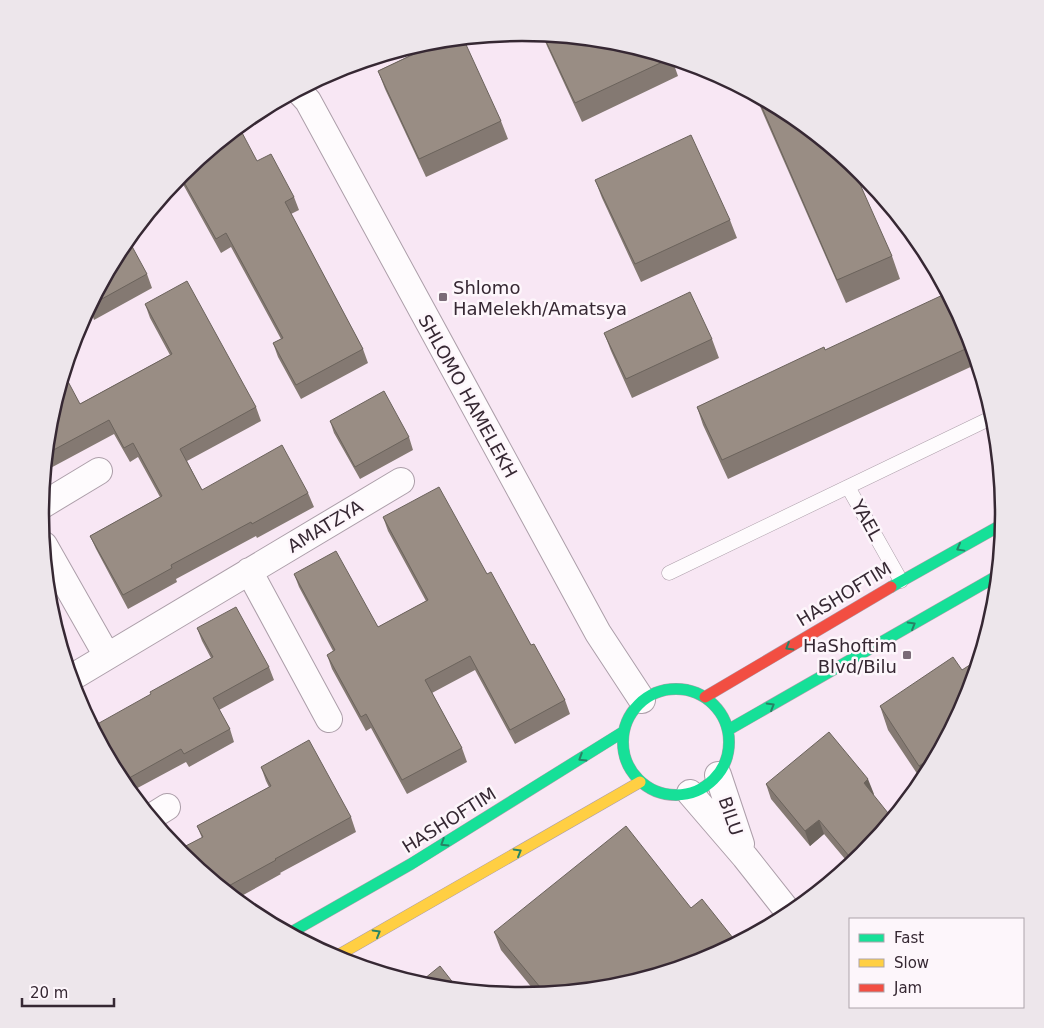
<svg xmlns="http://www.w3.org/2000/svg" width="1044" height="1028" font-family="'DejaVu Sans',sans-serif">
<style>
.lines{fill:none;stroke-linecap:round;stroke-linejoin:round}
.lane-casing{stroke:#ac9ea9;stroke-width:15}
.street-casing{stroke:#ac9ea9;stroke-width:28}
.fast-casing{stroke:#ac9ea9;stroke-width:12}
.slow-casing{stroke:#ac9ea9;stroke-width:12}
.jam-casing{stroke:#ac9ea9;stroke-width:12}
.lane{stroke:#fefbfd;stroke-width:14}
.street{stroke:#fefbfd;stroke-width:26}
.fast{stroke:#16e098;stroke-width:11}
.slow{stroke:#ffcf43;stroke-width:11}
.jam{stroke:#f24e42;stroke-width:11}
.wall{fill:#847972}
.shaded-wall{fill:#6b635c}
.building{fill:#998d84;stroke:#6b635c}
.oneway{stroke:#268466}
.poi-dot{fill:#7a6b77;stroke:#fdf6fb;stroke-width:2}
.labels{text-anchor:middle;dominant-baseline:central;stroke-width:5;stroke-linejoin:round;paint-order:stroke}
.poi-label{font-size:18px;fill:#362833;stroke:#fdf6fb;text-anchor:start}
.street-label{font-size:18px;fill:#362833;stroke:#fdf6fb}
.rim{fill:none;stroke:#362833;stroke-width:2.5}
</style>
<rect width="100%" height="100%" fill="#f8e7f4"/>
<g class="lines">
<defs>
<path id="lane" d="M848 487 901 581
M669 573 993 417"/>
<path id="street" d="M298 90 308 101 598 633 642 700
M41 506 99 471
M44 545 107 656
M249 571 329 719
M71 678 401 481
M718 775 741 844
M690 793 745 857 790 914
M151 817 167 807"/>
<path id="fast" d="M891 587 1003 524
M623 742a53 53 0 1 1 106 0a53 53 0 1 1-106 0Z
M728 730 997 576
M290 933 411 864 623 732"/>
<path id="slow" d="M335 957 640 782"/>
<path id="jam" d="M705 697 891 587"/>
</defs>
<use href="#lane" class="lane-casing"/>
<use href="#street" class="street-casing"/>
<use href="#fast" class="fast-casing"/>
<use href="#slow" class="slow-casing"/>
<use href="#jam" class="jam-casing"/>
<use href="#lane" class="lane"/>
<use href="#street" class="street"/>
<use href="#fast" class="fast"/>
<use href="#slow" class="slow"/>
<use href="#jam" class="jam"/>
</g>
<path class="wall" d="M542 34 616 42 672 59 678 76 582 122 547 46Z
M428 42 501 121 508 139 426 177 385 89 378 71 425 48 423 43Z
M755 95 790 114 892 256 900 279 846 303Z
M257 161 294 197 299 210 291 214 363 349 368 363 301 399 278 357 273 343 281 339 231 247 221 253 179 177 182 173Z
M595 180 730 220 737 238 641 282 602 198Z
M122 246 147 274 152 288 94 320 93 317 80 324Z
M145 304 256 407 261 421 187 461 202 490 308 493 314 507 257 538 256 536 176 579 177 582 128 609 96 549 90 536 160 497 138 457 130 462 114 434 45 471 50 420 170 355 150 318Z
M967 330 977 364 728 479 703 425 697 407 825 350Z
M604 333 712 339 719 358 632 398 611 351Z
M330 421 409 437 413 450 360 479 334 433Z
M383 517 487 574 565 700 570 714 515 744 475 670 432 693 462 748 467 762 407 794 371 728 366 731 332 669 327 655 333 651 299 587 294 574 378 627 426 601 388 531Z
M50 607 60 625 64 638 60 640Z
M197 628 269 667 274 680 219 710 230 729 234 742 189 767 186 762 130 792 121 781 151 694 211 658 202 641Z
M967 699 922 781 888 730 880 706Z
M261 767 351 817 356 832 280 873 281 874 236 899 181 854 202 838 197 826 269 787 266 781Z
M766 784 874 794 862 855 850 865 824 834 810 846 771 799Z
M494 932 616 986 537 994 501 950Z"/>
<path class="shaded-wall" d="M937 754 924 779 919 766Z
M868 779 874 794 869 798 864 783Z
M819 820 824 834 810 846 805 831Z"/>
<path class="building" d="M543 35 616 42 671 58 575 103Z
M463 38 501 121 419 159 378 71 427 48 425 43 428 42Z
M757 96 790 114 851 164 892 256 837 280Z
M239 127 257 161 271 154 294 197 285 202 363 349 296 385 273 343 283 338 226 233 216 239 180 175Z
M691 135 730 220 635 264 595 180Z
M128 239 147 274 91 305 122 246Z
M187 281 256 407 180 449 202 490 282 445 308 493 252 524 251 522 171 565 172 568 123 595 90 536 162 496 133 443 124 448 109 420 46 454 50 420 64 374 80 404 172 354 145 304Z
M690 292 712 339 626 379 604 333Z
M947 293 967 330 972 346 722 460 697 407 824 347 825 350Z
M384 391 409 437 355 467 330 421Z
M439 487 487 574 491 572 531 645 534 644 565 700 510 730 470 656 425 680 462 748 402 780 366 714 361 717 327 655 335 650 294 574 336 551 378 627 428 600 383 517Z
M50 607 60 625 56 627 50 608Z
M236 607 269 667 213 698 230 729 184 754 181 749 122 782 92 727 151 694 150 692 213 657 197 628Z
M953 657 962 670 979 659 967 699 937 754 919 766 880 706Z
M829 732 868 779 864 783 892 818 862 855 854 862 819 820 805 831 766 784Z
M309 740 351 817 275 859 276 860 223 889 181 854 178 850 203 837 197 826 271 786 261 767Z
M626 826 691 908 702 899 737 943 706 959 616 986 545 993 494 932Z
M440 966 458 989 428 986 419 983Z"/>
<defs><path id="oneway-chevron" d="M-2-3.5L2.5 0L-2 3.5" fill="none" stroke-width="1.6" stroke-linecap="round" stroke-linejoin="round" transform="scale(1.25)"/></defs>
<g class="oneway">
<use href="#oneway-chevron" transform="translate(960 548) rotate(151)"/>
<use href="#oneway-chevron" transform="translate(912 625) rotate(-30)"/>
<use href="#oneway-chevron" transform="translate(789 647) rotate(149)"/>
<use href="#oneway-chevron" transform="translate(771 706) rotate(-30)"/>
<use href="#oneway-chevron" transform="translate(582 758) rotate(148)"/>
<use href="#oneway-chevron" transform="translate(444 843) rotate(148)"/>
<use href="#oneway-chevron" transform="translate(518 852) rotate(-30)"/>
<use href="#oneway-chevron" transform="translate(377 933) rotate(-30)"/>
</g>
<g class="poi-dot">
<rect x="438" y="292" width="10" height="10" rx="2.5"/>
<rect x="902" y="650" width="10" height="10" rx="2.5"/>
</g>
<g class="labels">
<g class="poi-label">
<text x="453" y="287">Shlomo<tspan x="453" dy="21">HaMelekh/Amatsya</tspan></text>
<text x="897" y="645" text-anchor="end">HaShoftim<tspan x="897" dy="21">Blvd/Bilu</tspan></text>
</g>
<g class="street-label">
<text transform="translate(468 396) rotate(61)">SHLOMO HAMELEKH</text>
<text transform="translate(867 520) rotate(61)">YAEL</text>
<text transform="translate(325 526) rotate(-31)">AMATZYA</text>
<text transform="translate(844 594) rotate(-31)">HASHOFTIM</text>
<text transform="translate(731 816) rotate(71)">BILU</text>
<text transform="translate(449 820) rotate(-32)">HASHOFTIM</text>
</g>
</g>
<path d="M0 0H1044V1028H0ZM49 514a473 473 0 1 1 946 0a473 473 0 1 1-946 0Z" fill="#ede6eb" fill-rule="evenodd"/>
<path class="rim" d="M49 514a473 473 0 1 1 946 0a473 473 0 1 1-946 0Z"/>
<rect x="849" y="918" width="175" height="90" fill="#fdf6fb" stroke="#ada4ab"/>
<rect x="859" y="934" width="25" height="8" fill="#16e098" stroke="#ada4ab"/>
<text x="894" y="943" font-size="15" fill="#362833">Fast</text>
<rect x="859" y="959" width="25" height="8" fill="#ffcf43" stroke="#ada4ab"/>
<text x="894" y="968" font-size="15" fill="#362833">Slow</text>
<rect x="859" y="984" width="25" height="8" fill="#f24e42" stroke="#ada4ab"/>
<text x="894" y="993" font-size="15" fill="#362833">Jam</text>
<path d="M22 998v8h92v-8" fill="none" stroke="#362833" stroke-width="2.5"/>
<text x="30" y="998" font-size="15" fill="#362833" stroke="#fdf6fb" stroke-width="4" paint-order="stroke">20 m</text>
</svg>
